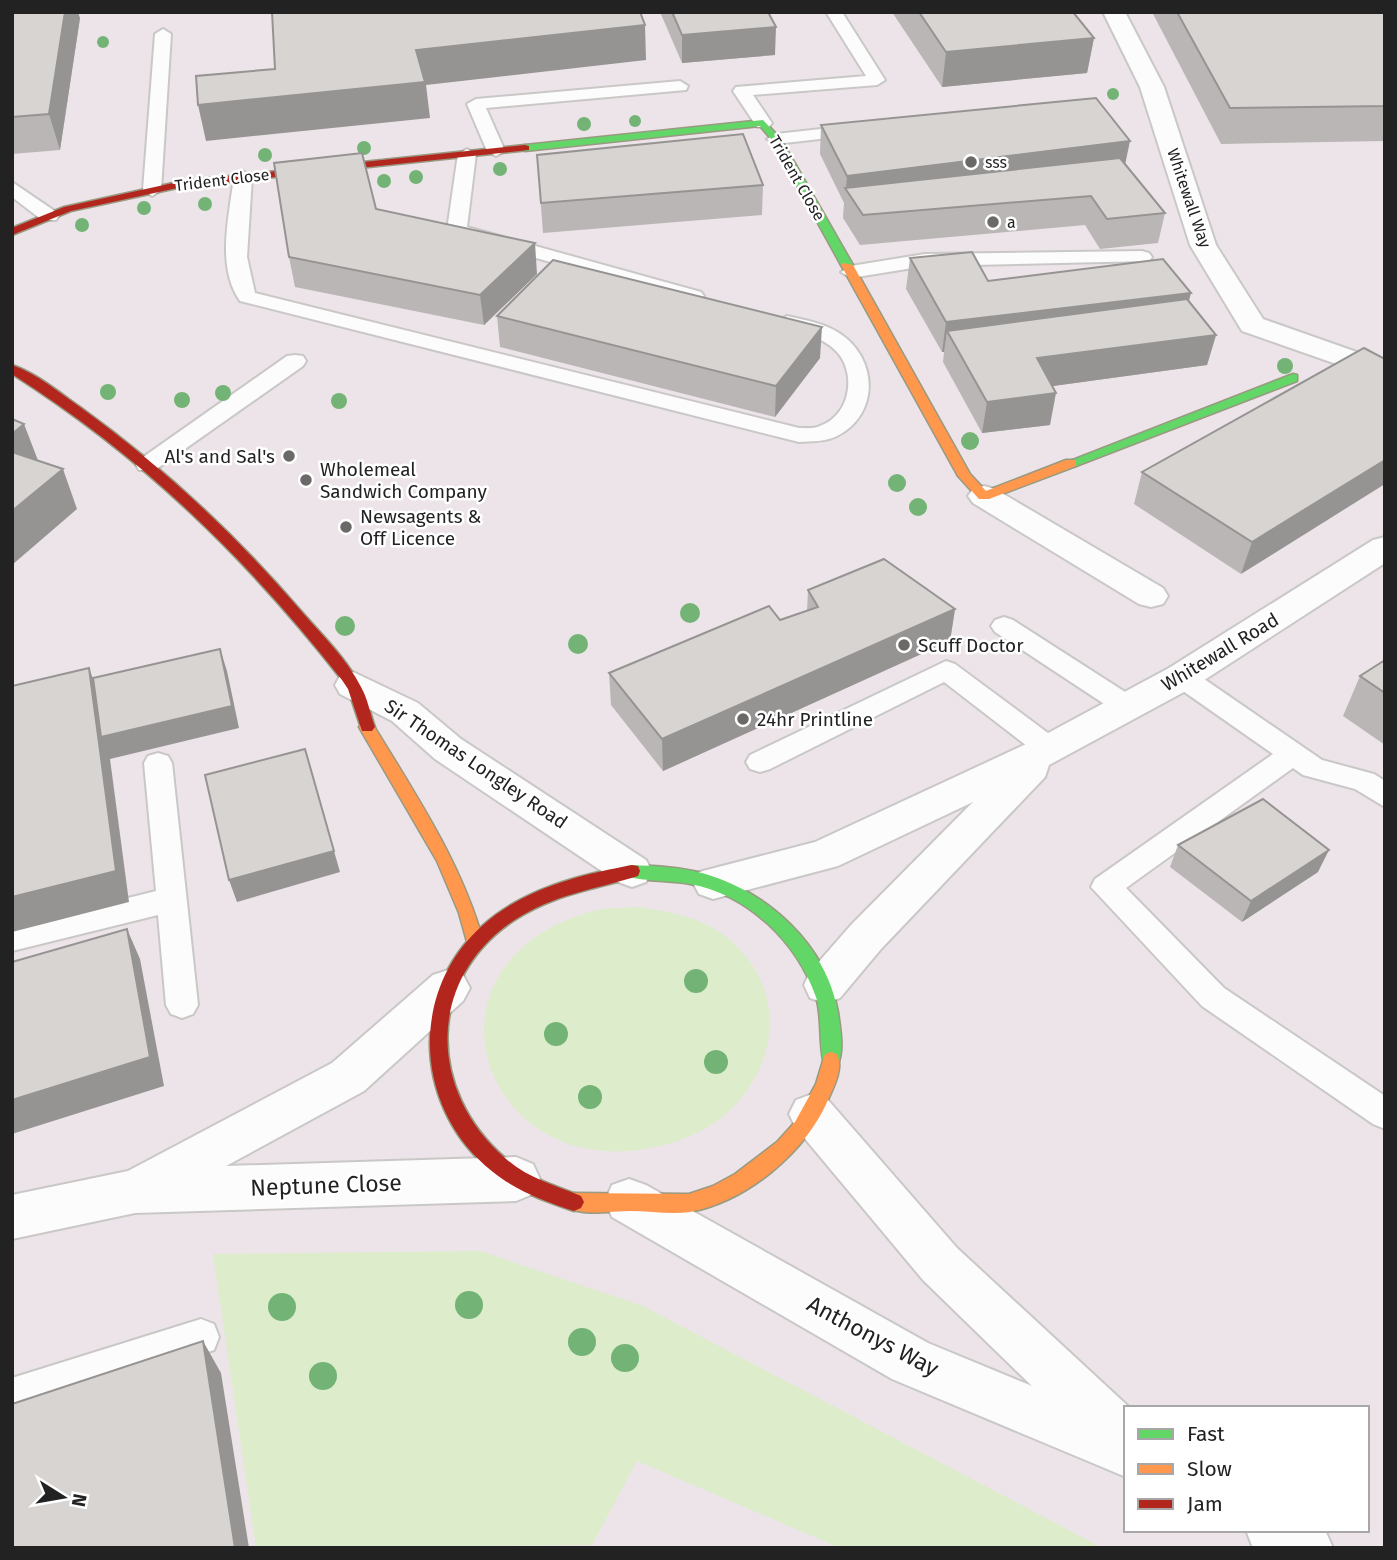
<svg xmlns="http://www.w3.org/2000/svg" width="1397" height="1560" font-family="'Fira Sans',sans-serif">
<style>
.industrial{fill:#ede4e9;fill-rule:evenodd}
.grass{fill:#ddeccb}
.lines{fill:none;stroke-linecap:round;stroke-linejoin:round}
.lane-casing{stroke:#c9c8c7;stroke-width:4}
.street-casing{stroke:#c9c8c7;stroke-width:4}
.fast-casing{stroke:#999a82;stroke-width:3}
.slow-casing{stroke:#999a82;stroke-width:3}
.jam-casing{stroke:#999a82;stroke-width:3}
.lane{fill:#fdfcfc;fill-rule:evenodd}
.street{fill:#fdfcfc;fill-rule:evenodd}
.fast{fill:#63d668;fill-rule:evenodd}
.slow{fill:#ff974d;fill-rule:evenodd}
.jam{fill:#b3261e;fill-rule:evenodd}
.tree{fill:#73b476}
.wall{fill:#b9b6b5}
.shaded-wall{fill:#969493}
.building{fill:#d7d4d2;stroke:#969493;stroke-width:2}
.poi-dot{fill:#6a6968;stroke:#fff;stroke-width:2.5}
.labels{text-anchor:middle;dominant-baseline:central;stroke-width:5;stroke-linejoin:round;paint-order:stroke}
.far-poi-label{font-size:16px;fill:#222;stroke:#fff;text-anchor:start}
.far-street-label{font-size:16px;fill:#222;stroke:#fff}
.poi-label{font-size:19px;fill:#222;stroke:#fff;text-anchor:start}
.street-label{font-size:19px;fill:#222;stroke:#fff}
.near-street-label{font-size:23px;fill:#222;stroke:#fff}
</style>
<rect width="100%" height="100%" fill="#f0eeeb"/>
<path class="industrial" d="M12 12H1385V1548H12ZM1126 1408H1367V1530H1126Z"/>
<path class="grass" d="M640 907C669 912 701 917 725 936 782 980 783 1052 737 1103 715 1128 687 1140 655 1147 483 1186 405 963 593 911 607 907 625 908 640 907Z
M480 1251 643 1306 1103 1548H840L637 1461 592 1545 256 1548 213 1254Z"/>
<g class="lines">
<defs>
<path id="lane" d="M826 12H842L885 80 877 85 753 95 772 123 769 127H757L733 91 736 87 866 76Z
M163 29 171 34 161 190 152 196 143 190 155 34Z
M680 81 688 86 686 90 486 108 505 151 496 156 487 151 467 104 476 99Z
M857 125 866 130 863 134 776 144 767 139 776 134Z
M467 149 476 154 467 227 701 292 704 296 694 302 450 234 447 230 458 154Z
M243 171 252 177 247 257 255 293 799 428C806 428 814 429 820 426 849 416 857 376 838 353 823 336 800 332 780 326L777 322 787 316C804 320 824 323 839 333 878 358 880 414 837 436 825 442 812 441 799 442L240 301C216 267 229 216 234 177Z
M12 182 56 212 59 216 56 220H42L12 197Z
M1142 251 1149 253 1152 257 1149 261 925 266 851 278 841 272 851 266 925 254Z
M295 355 303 356 306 361 303 366 155 470H139L136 465 139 460 287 356Z
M1004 617 1013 620 1136 699 1140 706 1136 713 1127 716 1118 713 995 632 991 626 995 620Z
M946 661 955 664 1060 742 1064 749 1060 756 1050 759 1040 756 944 682 770 769 760 772 750 769 746 762 750 755Z
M1182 668 1191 670 1322 760 1374 774 1385 781V807L1355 789 1303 775 1293 768 1126 888 1224 988 1385 1096V1129L1373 1124 1202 1006 1091 887 1095 879 1273 754 1173 684 1169 677 1173 670Z
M158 753 168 756 172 763 198 1005 193 1014 182 1018 171 1014 166 1005 158 915 12 951V927L156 891 144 763 148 756Z
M201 1319 214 1324 219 1337 214 1350 12 1416V1378Z"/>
<path id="street" d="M1103 12H1125L1164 87 1216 245 1263 319 1385 362V381L1242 331 1190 245 1140 87Z
M984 486 995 489 1163 588 1168 596 1163 604 1151 607 1139 604 973 503 968 496 973 489Z
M1385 537V563L1195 686 1049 765 1045 777 881 949 840 998 825 1003 810 998 804 985 810 972 851 925 973 802 838 866 713 899 699 894 693 883 699 872 815 842 1037 739 1169 668 1373 540Z
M353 672 418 703 461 739 646 860 652 871 646 882 632 887 618 882 435 759 392 721 340 694 335 685 340 676Z
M448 970 463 975 470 988 463 1001 364 1091 226 1166 516 1157 533 1164 540 1179 533 1194 516 1201 135 1213 12 1239V1195L128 1171 332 1063 433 975Z
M812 1094 828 1100 957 1248 1130 1408H1126V1477L892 1379 612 1217 605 1201 612 1185 629 1179 646 1185 928 1343 1032 1386 923 1280 796 1128 789 1114 796 1100Z
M1246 1530H1325L1333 1548H1253Z"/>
<path id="fast" d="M763 120 781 139 853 265 851 267 841 265 772 140 760 126 525 151 520 148 525 145Z
M1293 374 1297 375V381L1076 466 1071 467 1065 463Z
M632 865C655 866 679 867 702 873 767 891 826 944 838 1012 840 1028 845 1051 837 1066L831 1068 825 1066C818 1052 823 1018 816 997 797 942 749 895 690 884 669 880 646 882 626 876L624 871 626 866Z"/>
<path id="slow" d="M843 263 853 265 970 474 986 491 1066 460H1076V466L989 499H979L958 476 841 265Z
M367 721 372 723C415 794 462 863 484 944L481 949 475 951 469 949 459 913 437 861 359 727Z
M831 1052 837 1054C844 1068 833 1088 828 1100 805 1153 747 1201 690 1212 671 1215 651 1211 631 1211 610 1211 587 1216 567 1208L564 1202 567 1196 574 1193 689 1194 713 1186 735 1174 777 1142 795 1122 816 1084 825 1054Z"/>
<path id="jam" d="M525 145 529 146V150L182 187 71 211 12 235V228L64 207 182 181Z
M12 365C36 373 60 393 80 407 162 466 236 535 302 612 322 635 347 659 361 687 368 699 370 714 375 727L372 731H362L348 689 342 680C246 558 144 458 12 374Z
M632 865 638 866 640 871 638 876C593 890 554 894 513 921 426 980 428 1091 505 1158 527 1178 554 1185 581 1196L584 1202 581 1208 574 1211C545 1201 518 1192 493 1172 415 1111 407 993 482 926 523 889 579 875 632 865Z"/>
</defs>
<use href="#lane" class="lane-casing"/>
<use href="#street" class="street-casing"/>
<use href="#fast" class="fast-casing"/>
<use href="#slow" class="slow-casing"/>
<use href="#jam" class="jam-casing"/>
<use href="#lane" class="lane"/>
<use href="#street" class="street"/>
<use href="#fast" class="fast"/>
<use href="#slow" class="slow"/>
<use href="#jam" class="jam"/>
</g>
<g class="tree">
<circle cx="103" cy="42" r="6"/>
<circle cx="1113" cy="94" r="6"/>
<circle cx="635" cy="121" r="6"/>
<circle cx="584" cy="124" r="7"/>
<circle cx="364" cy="148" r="7"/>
<circle cx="265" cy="155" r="7"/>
<circle cx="500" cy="169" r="7"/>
<circle cx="416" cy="177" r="7"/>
<circle cx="384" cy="181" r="7"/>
<circle cx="205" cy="204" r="7"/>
<circle cx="144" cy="208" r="7"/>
<circle cx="82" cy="225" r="7"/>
<circle cx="1285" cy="366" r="8"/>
<circle cx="108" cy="392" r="8"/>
<circle cx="223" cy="393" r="8"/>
<circle cx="182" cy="400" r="8"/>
<circle cx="339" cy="401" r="8"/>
<circle cx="970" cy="441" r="9"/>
<circle cx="897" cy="483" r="9"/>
<circle cx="918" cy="507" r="9"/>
<circle cx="690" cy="613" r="10"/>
<circle cx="345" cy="626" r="10"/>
<circle cx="578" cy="644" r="10"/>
<circle cx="696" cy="981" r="12"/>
<circle cx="556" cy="1034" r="12"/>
<circle cx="716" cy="1062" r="12"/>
<circle cx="590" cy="1097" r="12"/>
<circle cx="469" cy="1305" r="14"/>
<circle cx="282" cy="1307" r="14"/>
<circle cx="582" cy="1342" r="14"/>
<circle cx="625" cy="1358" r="14"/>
<circle cx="323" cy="1376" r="14"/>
</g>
<path class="wall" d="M12 12 80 18 60 150 12 154Z
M660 12H768L775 55 682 63Z
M892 12H1073L1094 38 1087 73 942 87Z
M1152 12H1385V141L1221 144Z
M821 125 1125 165 1165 213 1158 243 1100 249 1085 225 860 245 843 218 844 203 820 154Z
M537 155 763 185 762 215 543 233Z
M376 209 537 274 484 325 295 287 289 257Z
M910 258 988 281 1189 302 1216 335 1207 365 1053 386 1050 425 982 433 943 362 944 352H942L906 289Z
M497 316 820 358 775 417 500 347Z
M1364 348 1241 574 1134 504 1142 472Z
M808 590 955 609 950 641 663 771 611 705 609 673 807 611Z
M1385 660V745L1343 716 1360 676Z
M1178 845 1318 872 1242 922 1170 867Z"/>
<path class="shaded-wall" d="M12 12H78L80 18 60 150 49 114Z
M645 25 646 60 426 85 430 118 206 141 198 105 416 50Z
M776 27 775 55 682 63V35Z
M1094 38 1087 73 942 87 946 52Z
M1130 141 1124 170 846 190 847 176Z
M535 243 537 274 484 325 480 295Z
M1191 293 1183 323 947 331 944 352H942L946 322Z
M822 327 820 358 775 417 776 386Z
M1216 335 1207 365 1031 389 1037 358Z
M1056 393 1050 425 982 433 987 402Z
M24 424 39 463 12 483V434Z
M1385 460V484L1241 574 1252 542Z
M63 469 77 509 12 565V511Z
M955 609 950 641 663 771 662 739Z
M220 649 227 671 239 728 110 759 129 902 12 932V897L89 668 101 700Z
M1329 850 1318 872 1242 922 1251 901Z
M334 851 340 872 237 902 229 880Z
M127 929 140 959 164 1086 12 1134V1100Z
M203 1341 221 1373 249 1548H235Z"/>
<path class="building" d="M12 12H65L49 114 12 117Z
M272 12H640L645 25 416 50 425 82 198 105 196 76 275 69Z
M672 12H768L776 27 682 35Z
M919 12H1073L1094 38 946 52Z
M1177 12H1385V106L1230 108Z
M1096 98 1130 141 847 176 821 125Z
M743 134 763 185 541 203 537 155Z
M362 153 376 209 535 243 480 295 289 257 274 163Z
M1120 158 1165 213 1107 219 1091 196 863 215 845 188Z
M972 252 988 281 1163 259 1191 293 946 322 910 258Z
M553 260 822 327 776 386 497 316Z
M1187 299 1216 335 1037 358 1056 393 987 402 947 331Z
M1364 348 1385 359V460L1252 542 1142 472Z
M12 419 24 424 12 434Z
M12 452 63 469 12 511Z
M884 559 955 609 662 739 609 673 769 606 780 620 818 607 808 590Z
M220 649 232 706 101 737 93 678Z
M1385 660V693L1360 676Z
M89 668 116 871 12 897V686Z
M305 749 334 851 229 880 205 775Z
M1263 799 1329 850 1251 901 1178 845Z
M127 929 150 1057 12 1100V962Z
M203 1341 235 1548H12V1404Z"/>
<g class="poi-dot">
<circle cx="971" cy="162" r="7"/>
<circle cx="993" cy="222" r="7"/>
<circle cx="289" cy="456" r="7"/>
<circle cx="306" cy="480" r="7"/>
<circle cx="346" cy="527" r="7"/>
<circle cx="904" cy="645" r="7"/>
<circle cx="743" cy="719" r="7"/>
</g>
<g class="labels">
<g class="far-poi-label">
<text x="985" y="162">sss</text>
<text x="1007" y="222">a</text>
</g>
<g class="far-street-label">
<text transform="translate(797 178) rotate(60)">Trident Close</text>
<text transform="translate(222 180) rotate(-7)">Trident Close</text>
<text transform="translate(1189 198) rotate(71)">Whitewall Way</text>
</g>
<g class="poi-label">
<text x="275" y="456" text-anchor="end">Al's and Sal's</text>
<text x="320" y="469">Wholemeal<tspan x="320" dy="22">Sandwich Company</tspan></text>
<text x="360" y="516">Newsagents &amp;<tspan x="360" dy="22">Off Licence</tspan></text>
<text x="918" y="645">Scuff Doctor</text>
<text x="757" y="719">24hr Printline</text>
</g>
<g class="street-label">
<text transform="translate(1220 652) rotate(-31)">Whitewall Road</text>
<text transform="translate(476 764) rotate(34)">Sir Thomas Longley Road</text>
</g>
<g class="near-street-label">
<text transform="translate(326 1185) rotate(-2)">Neptune Close</text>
<text transform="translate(873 1336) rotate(28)">Anthonys Way</text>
</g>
</g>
<rect width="1397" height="1560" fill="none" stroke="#222222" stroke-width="28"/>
<rect x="1124" y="1406" width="245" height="126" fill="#ffffff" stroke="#a7a7a7" stroke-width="2"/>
<rect x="1138" y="1429" width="35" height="10" fill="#63d668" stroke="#a7a7a7" stroke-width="2"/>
<text x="1187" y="1441" font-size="21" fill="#222222">Fast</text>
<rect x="1138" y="1464" width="35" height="10" fill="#ff974d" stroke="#a7a7a7" stroke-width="2"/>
<text x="1187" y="1476" font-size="21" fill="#222222">Slow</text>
<rect x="1138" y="1499" width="35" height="10" fill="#b3261e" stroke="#a7a7a7" stroke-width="2"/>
<text x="1187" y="1511" font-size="21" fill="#222222">Jam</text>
<g transform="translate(63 1497) rotate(101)" stroke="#ffffff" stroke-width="5" paint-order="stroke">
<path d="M0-5L12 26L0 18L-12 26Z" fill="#222222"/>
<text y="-10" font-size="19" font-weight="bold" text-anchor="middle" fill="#222222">N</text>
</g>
</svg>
